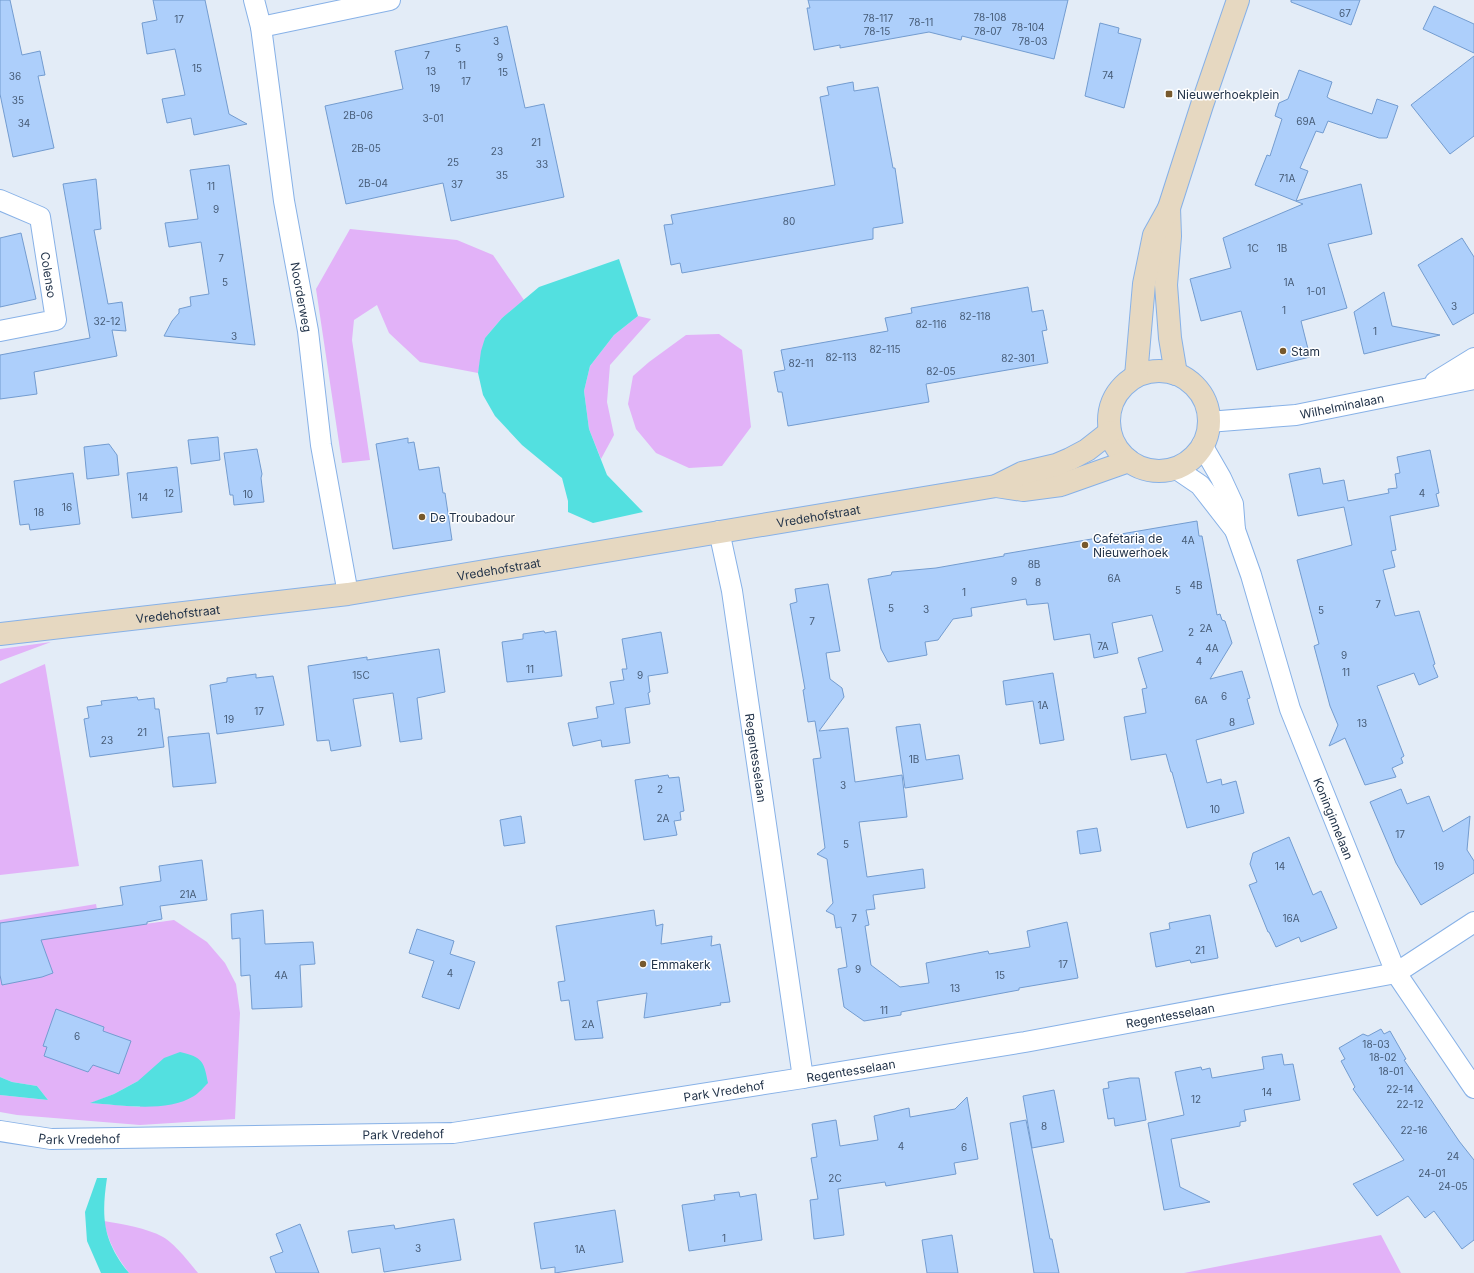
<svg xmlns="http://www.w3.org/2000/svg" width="1474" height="1273" font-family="Inter,sans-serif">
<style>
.green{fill:#e2b2f8;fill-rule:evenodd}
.water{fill:#53e0e0}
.building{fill:#adcffb;stroke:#739cd0}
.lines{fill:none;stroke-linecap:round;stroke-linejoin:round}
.street-casing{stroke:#87b1e7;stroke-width:22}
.secondary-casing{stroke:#87b1e7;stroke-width:24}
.street{stroke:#fff;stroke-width:20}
.secondary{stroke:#e6d8c1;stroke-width:22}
.poi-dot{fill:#77592d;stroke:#fff;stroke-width:1.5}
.labels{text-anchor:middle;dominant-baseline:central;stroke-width:3;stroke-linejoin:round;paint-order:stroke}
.number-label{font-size:10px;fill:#465b76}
.poi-label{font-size:12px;fill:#23344a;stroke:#fff;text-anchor:start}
.street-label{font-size:12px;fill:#23344a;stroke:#fff}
</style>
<rect width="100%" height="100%" fill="#e3ecf7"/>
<path class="green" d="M350 229 457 240 493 255 524 300 502 318 485 338 478 373 420 362 389 333 377 305 354 320 352 340 370 460 342 463 316 289Z
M638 316 651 319 610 365 607 402 614 435 601 459 589 429 584 391 590 366 614 335Z
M719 334 742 350 751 427 722 466 689 468 656 453 636 429 628 404 633 376 649 362 686 335Z
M51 642 0 661V649Z
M45 664 79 866 0 875V684Z
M96 904 101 930 174 920 207 942 225 963 236 984 240 1013 235 1119 140 1125 17 1115 0 1112V1095L48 1100 37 1086 12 1082 0 1077V920ZM138 1081 140 1107 91 1103 114 1094Z
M104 1221C122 1224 147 1228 163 1237 174 1243 190 1263 198 1273H129C116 1256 108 1241 104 1221Z
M1381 1235 1401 1273H1184Z"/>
<path class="water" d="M619 259 638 316 614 335 590 366 584 391 589 429 607 475 643 512 593 523 568 512V501L562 478 522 445 495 416 483 395 478 373 481 351 485 338 502 318 539 287Z
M180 1052C203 1057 204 1062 208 1083 204 1087 199 1093 194 1096 167 1113 121 1105 90 1103L114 1094 138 1081 164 1058Z
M0 1077 12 1082 37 1086 48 1100 0 1095Z
M97 1178H107C101 1218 103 1241 129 1273H101L87 1241 85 1212Z"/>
<path class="building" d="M0 0H10L22 55 40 51 45 75 38 76 54 148 13 157 0 94Z
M153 0H205L229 114 247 124 194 135 191 118 167 123 162 99 185 95 175 49 147 54 142 23 157 20Z
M808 0H1068L1054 59 962 36 961 40 929 32 840 48V45L814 50 807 8H810Z
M1291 0H1360L1351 25 1291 2Z
M1434 6 1474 24V53L1423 29Z
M1100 23 1119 28 1118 33 1141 39 1124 108 1085 96Z
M507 26 525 108 544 104 564 197 451 221 443 183 346 204 325 106 403 89 395 51Z
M1474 56V136L1450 154 1411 105Z
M1299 70 1332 82 1327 97 1330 99 1372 114 1377 99 1398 106 1387 138H1379L1328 121 1323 133 1316 131 1300 168 1308 171 1296 201 1361 184 1372 234 1328 244 1347 308 1301 321 1310 357 1257 370 1241 311 1201 321 1190 279 1231 268 1223 238 1303 204 1255 185 1267 155 1270 156 1282 119 1275 116 1279 103 1288 99Z
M853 82 854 91 878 87 893 168H895L903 223 873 228V239L861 241 682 273 680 263 671 265 664 225 673 224 671 215 835 185 820 97 829 95 827 87Z
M229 165 255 345 164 336 172 321 179 313V309L191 306 190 297 209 294 201 242 169 247 165 223 198 219 190 170Z
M96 179 101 229 94 230 108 304 122 302 126 331 112 330 117 356 34 372 37 394 0 399V355L90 338 63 184Z
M21 233 36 299 0 307V238Z
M1462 238 1474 257V313L1453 325 1418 265Z
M1028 287 1032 312 1043 310 1047 330 1042 331 1048 363 926 384 929 402 788 426 782 392H778L774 372 785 370 781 350 888 331 885 318 912 313 911 308Z
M1384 292 1392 326 1440 335 1364 354 1354 312Z
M218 437 220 460 191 464 188 440Z
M408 438V443L414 442 419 470 439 467 443 493H445L452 540 393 549 376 444Z
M109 444 117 455 119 475 87 479 84 447Z
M257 449 262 474 261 478 264 502 234 505 233 495H230L224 453Z
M1430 450 1439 493 1436 494 1439 506 1390 516 1396 550 1391 551 1395 567 1383 570 1395 616 1419 611 1435 664 1433 665 1438 677 1419 685 1414 673 1377 686 1404 756 1401 758 1403 763 1392 768 1396 777 1365 785 1345 738 1329 746 1338 725 1330 706 1314 646 1319 644 1297 560 1352 545 1344 507 1298 516 1289 474 1320 468 1323 484 1344 480 1348 501 1389 493 1388 489 1397 488 1395 474 1400 473 1397 457Z
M177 467 182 512 132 518 127 473Z
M73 473 80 524 30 530 29 524 20 525 14 481Z
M1197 521 1199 536H1202L1217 615 1220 614 1222 620 1225 621 1232 643 1210 679 1242 671 1250 698 1247 699 1254 724 1196 740 1207 783 1221 779 1222 785 1236 781 1244 813 1187 828 1172 772H1171L1166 754 1131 760 1124 717 1146 713 1142 689 1147 688 1138 658 1163 651 1152 615 1112 623 1118 653 1094 658 1090 634 1054 640 1048 603 1027 605 1026 599 971 608 972 616 953 619 938 640 925 642 927 655 888 662 881 649 868 579 891 575 892 572 936 568 1004 556V554Z
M828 584 840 651 826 653 830 679 842 688 844 697 819 731 848 728 855 782 902 775 907 817 859 822 867 877 923 869 925 888 873 895 875 909 866 910 869 925 865 926 871 965 900 987 929 983 926 963 988 951 989 954 1030 947 1027 931 1067 922 1078 978 1019 988V990L901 1012V1015L864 1021 844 1007 838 969 847 967 841 927 836 928 834 915 826 911 833 903 830 882 827 859 817 854 825 848 813 759 821 758 815 721 808 722 803 690 805 689 790 604 797 602 795 589Z
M544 631 545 633 556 631 562 676 507 682 502 642 523 639V634Z
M661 632 668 673 648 676 650 692 648 693 650 704 625 708 630 743 602 747 601 740 573 746 568 723 598 718 596 707 614 704 610 682 624 680 622 669H627L622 639Z
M439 649 445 692 417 698 422 739 400 742 393 693 353 699 361 746 331 751 329 740 317 741 308 666 367 657V660Z
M1053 673 1064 740 1040 744 1033 701 1006 705 1003 681Z
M256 674V678L273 676 284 725 217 734 210 685 227 682V678Z
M137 697 138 700 154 698 155 709H159L164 747 90 757 84 719 89 718 87 707 102 705 101 701Z
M920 724 926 760 959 755 963 779 905 788 896 727Z
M209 733 216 783 173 787 168 737Z
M668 775 669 778 679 777 684 811 680 812 681 820 674 821 677 835 644 840 635 780Z
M1401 789 1407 804 1429 796 1443 832 1470 816 1467 850 1474 861V873L1421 905 1396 863 1370 802Z
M521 816 525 843 504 846 500 820Z
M1097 828 1101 851 1080 854 1077 831Z
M1289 837 1313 895 1321 891 1337 928 1301 942 1299 937 1276 947 1269 932H1268L1249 885 1257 882 1250 864 1253 853Z
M202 860 207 900 160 906 162 919 147 922V924L41 940 53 973 42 977 2 985 0 975V923L123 905 120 887 161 881 159 866Z
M263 910 265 944 313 942 315 964 300 965 302 1007 252 1009 250 975 241 976 240 938 232 939 231 914Z
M654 910 656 926 663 924 661 944 712 936 711 946 720 944 730 1002 720 1003 721 1005 644 1018 647 993 597 1001 603 1038 575 1040 569 1000 561 1001 558 982 565 981 556 926Z
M1210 915 1218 958 1191 963 1190 960 1156 967 1150 933 1170 929 1169 923Z
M417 929 454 941 450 954 475 962 459 1009 422 997 434 961 409 953Z
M56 1009 104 1027 103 1031 131 1041 119 1074 93 1065 88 1072 44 1056 47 1047 43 1046Z
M1381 1029 1384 1034 1390 1031 1406 1059 1404 1060 1459 1141 1474 1160V1240L1462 1249 1434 1211 1425 1218 1408 1196 1377 1216 1353 1184 1404 1160 1353 1089 1355 1087 1341 1061 1345 1059 1339 1048 1363 1034 1368 1036Z
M1282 1054 1284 1065 1293 1064 1300 1100 1244 1110 1246 1121 1240 1122V1126L1171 1139 1180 1187 1210 1202 1164 1210 1148 1123 1184 1115 1175 1072 1201 1067 1202 1070 1210 1068 1212 1078 1264 1069 1262 1057Z
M1130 1078H1139L1146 1120 1115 1126 1114 1118 1108 1119 1103 1089 1109 1088 1108 1082Z
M1054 1090 1064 1142 1032 1148 1023 1096Z
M967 1097 978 1159 954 1163 956 1174 886 1186 885 1182 838 1189 844 1235 814 1239 810 1200 818 1199 811 1158 817 1157 812 1124 836 1120 840 1146 878 1140 874 1116 909 1108 910 1117 955 1109Z
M1026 1120 1050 1239H1052L1059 1273H1034L1010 1123Z
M739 1192 740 1197 756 1194 762 1240 689 1251 682 1205 715 1200 714 1195Z
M615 1210 623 1262 555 1273V1267L541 1269 534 1223Z
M454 1219 461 1260 384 1272 380 1248 352 1253 348 1231 394 1225 395 1229Z
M300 1224 319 1273H276L270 1257 283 1252 276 1234Z
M952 1235 958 1273H927L922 1240Z"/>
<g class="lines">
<defs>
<g id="street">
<path id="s1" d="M254 0 261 27 284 201 308 331 321 445 348 594"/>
<path d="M261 27 390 0"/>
<path id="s2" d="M0 200 40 217 56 320 0 331"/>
<path d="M1435 382 1474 358"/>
<path id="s3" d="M1208 422 1296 415 1474 379"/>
<path id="s4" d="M1202 445 1221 478 1233 504 1235 530 1251 575 1290 709 1396 973 1474 1088"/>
<path d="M1175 468 1200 485 1235 530"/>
<path id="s5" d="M719 531 732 591 803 1078 1025 1042 1396 973 1474 922"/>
<path id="s6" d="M0 1131 51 1139 453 1133 803 1078"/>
</g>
<g id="secondary">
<path d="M1169 208 1170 236 1166 285 1170 338 1176 374"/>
<circle cx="1159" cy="421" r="50"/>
<path d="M1136 376 1144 284 1154 235 1169 208 1202 105 1238 0"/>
<path d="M996 486 1023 490 1061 485 1129 461"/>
<path id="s7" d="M0 634 348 594 996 486 1022 473 1056 465 1070 459 1087 450 1110 432"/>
</g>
</defs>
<use href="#street" class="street-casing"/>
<use href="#secondary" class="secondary-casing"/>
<use href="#street" class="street"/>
<use href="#secondary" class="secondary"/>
</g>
<g class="poi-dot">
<rect x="1165" y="90" width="8" height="8" rx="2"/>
<circle cx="1283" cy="351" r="4"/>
<circle cx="422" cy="517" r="4"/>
<circle cx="1085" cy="545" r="4"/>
<circle cx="643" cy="964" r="4"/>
</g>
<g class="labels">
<g class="number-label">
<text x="1345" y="13">67</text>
<text x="990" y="17">78-108</text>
<text x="878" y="18">78-117</text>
<text x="179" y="19">17</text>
<text x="921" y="22">78-11</text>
<text x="1028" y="27">78-104</text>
<text x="877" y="31">78-15</text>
<text x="988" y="31">78-07</text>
<text x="496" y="41">3</text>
<text x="1033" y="41">78-03</text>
<text x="458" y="48">5</text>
<text x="427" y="55">7</text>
<text x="500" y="57">9</text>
<text x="462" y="65">11</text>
<text x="197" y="68">15</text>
<text x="431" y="71">13</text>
<text x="503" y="72">15</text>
<text x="1108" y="75">74</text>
<text x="15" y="76">36</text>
<text x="466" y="81">17</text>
<text x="435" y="88">19</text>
<text x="18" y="100">35</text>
<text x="358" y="115">2B-06</text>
<text x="433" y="118">3-01</text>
<text x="1306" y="121">69A</text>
<text x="24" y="123">34</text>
<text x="536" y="142">21</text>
<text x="366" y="148">2B-05</text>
<text x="497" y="151">23</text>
<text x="453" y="162">25</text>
<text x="542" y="164">33</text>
<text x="502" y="175">35</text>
<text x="1287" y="178">71A</text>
<text x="373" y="183">2B-04</text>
<text x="457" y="184">37</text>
<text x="211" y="186">11</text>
<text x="216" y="209">9</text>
<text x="789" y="221">80</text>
<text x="1253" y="248">1C</text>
<text x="1282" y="248">1B</text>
<text x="221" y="258">7</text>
<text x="225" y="282">5</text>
<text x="1289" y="282">1A</text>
<text x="1316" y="291">1-01</text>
<text x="1454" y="306">3</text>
<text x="1284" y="310">1</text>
<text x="975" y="316">82-118</text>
<text x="107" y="321">32-12</text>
<text x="931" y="324">82-116</text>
<text x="1375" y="331">1</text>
<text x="234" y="336">3</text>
<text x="885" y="349">82-115</text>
<text x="841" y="357">82-113</text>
<text x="1018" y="358">82-301</text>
<text x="801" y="363">82-11</text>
<text x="941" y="371">82-05</text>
<text x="169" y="493">12</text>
<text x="1422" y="493">4</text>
<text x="248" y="494">10</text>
<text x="143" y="497">14</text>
<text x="67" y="507">16</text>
<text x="39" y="512">18</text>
<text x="1188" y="540">4A</text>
<text x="1034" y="564">8B</text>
<text x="1114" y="578">6A</text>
<text x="1014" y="581">9</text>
<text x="1038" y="582">8</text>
<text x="1196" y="585">4B</text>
<text x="1178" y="590">5</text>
<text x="964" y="592">1</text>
<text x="1378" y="604">7</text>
<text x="891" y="608">5</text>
<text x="926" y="609">3</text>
<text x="1321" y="610">5</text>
<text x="812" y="621">7</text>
<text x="1206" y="628">2A</text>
<text x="1191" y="632">2</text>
<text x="1103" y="646">7A</text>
<text x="1212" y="648">4A</text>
<text x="1344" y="655">9</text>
<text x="1199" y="661">4</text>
<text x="530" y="669">11</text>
<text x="1346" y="672">11</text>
<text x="361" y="675">15C</text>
<text x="640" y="675">9</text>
<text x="1224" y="696">6</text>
<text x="1201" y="700">6A</text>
<text x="1043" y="705">1A</text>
<text x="259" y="711">17</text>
<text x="229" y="719">19</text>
<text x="1232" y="722">8</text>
<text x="1362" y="723">13</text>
<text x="142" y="732">21</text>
<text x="107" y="740">23</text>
<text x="914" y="759">1B</text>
<text x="843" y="785">3</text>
<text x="660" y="789">2</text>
<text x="1215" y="809">10</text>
<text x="663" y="818">2A</text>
<text x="1400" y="834">17</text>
<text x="846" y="844">5</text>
<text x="1280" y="866">14</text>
<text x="1439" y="866">19</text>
<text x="188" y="894">21A</text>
<text x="854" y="918">7</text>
<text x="1291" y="918">16A</text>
<text x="1200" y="950">21</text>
<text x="1063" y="964">17</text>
<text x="858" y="969">9</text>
<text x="450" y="973">4</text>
<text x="281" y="975">4A</text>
<text x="1000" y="975">15</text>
<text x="955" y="988">13</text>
<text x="884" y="1010">11</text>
<text x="588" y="1024">2A</text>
<text x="77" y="1036">6</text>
<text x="1376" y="1044">18-03</text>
<text x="1383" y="1057">18-02</text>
<text x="1391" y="1071">18-01</text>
<text x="1400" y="1089">22-14</text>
<text x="1267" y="1092">14</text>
<text x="1196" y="1099">12</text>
<text x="1410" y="1104">22-12</text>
<text x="1044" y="1126">8</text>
<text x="1414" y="1130">22-16</text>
<text x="901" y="1146">4</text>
<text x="964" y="1147">6</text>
<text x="1453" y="1156">24</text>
<text x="1432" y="1173">24-01</text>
<text x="835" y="1178">2C</text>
<text x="1453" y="1186">24-05</text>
<text x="724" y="1238">1</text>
<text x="418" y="1248">3</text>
<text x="580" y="1249">1A</text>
</g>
<g class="poi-label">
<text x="1177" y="94">Nieuwerhoekplein</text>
<text x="1291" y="351">Stam</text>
<text x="430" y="517">De Troubadour</text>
<text x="1093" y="538">Cafetaria de<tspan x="1093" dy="14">Nieuwerhoek</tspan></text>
<text x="651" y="964">Emmakerk</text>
</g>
<g class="street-label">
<text stroke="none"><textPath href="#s2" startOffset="102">Colenso</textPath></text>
<text stroke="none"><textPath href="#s1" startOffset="301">Noorderweg</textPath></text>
<text stroke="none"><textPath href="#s3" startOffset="135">Wilhelminalaan</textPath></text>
<text stroke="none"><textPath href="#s7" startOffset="827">Vredehofstraat</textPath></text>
<text stroke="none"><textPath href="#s7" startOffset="503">Vredehofstraat</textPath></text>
<text stroke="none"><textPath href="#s7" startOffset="179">Vredehofstraat</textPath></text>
<text stroke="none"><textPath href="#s5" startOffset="230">Regentesselaan</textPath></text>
<text stroke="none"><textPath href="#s4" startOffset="398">Koninginnelaan</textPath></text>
<text stroke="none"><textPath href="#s5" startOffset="926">Regentesselaan</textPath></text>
<text stroke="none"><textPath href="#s5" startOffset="602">Regentesselaan</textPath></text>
<text stroke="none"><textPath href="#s6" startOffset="728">Park Vredehof</textPath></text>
<text stroke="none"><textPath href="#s6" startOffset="404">Park Vredehof</textPath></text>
<text stroke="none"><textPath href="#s6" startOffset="80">Park Vredehof</textPath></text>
</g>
</g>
</svg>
